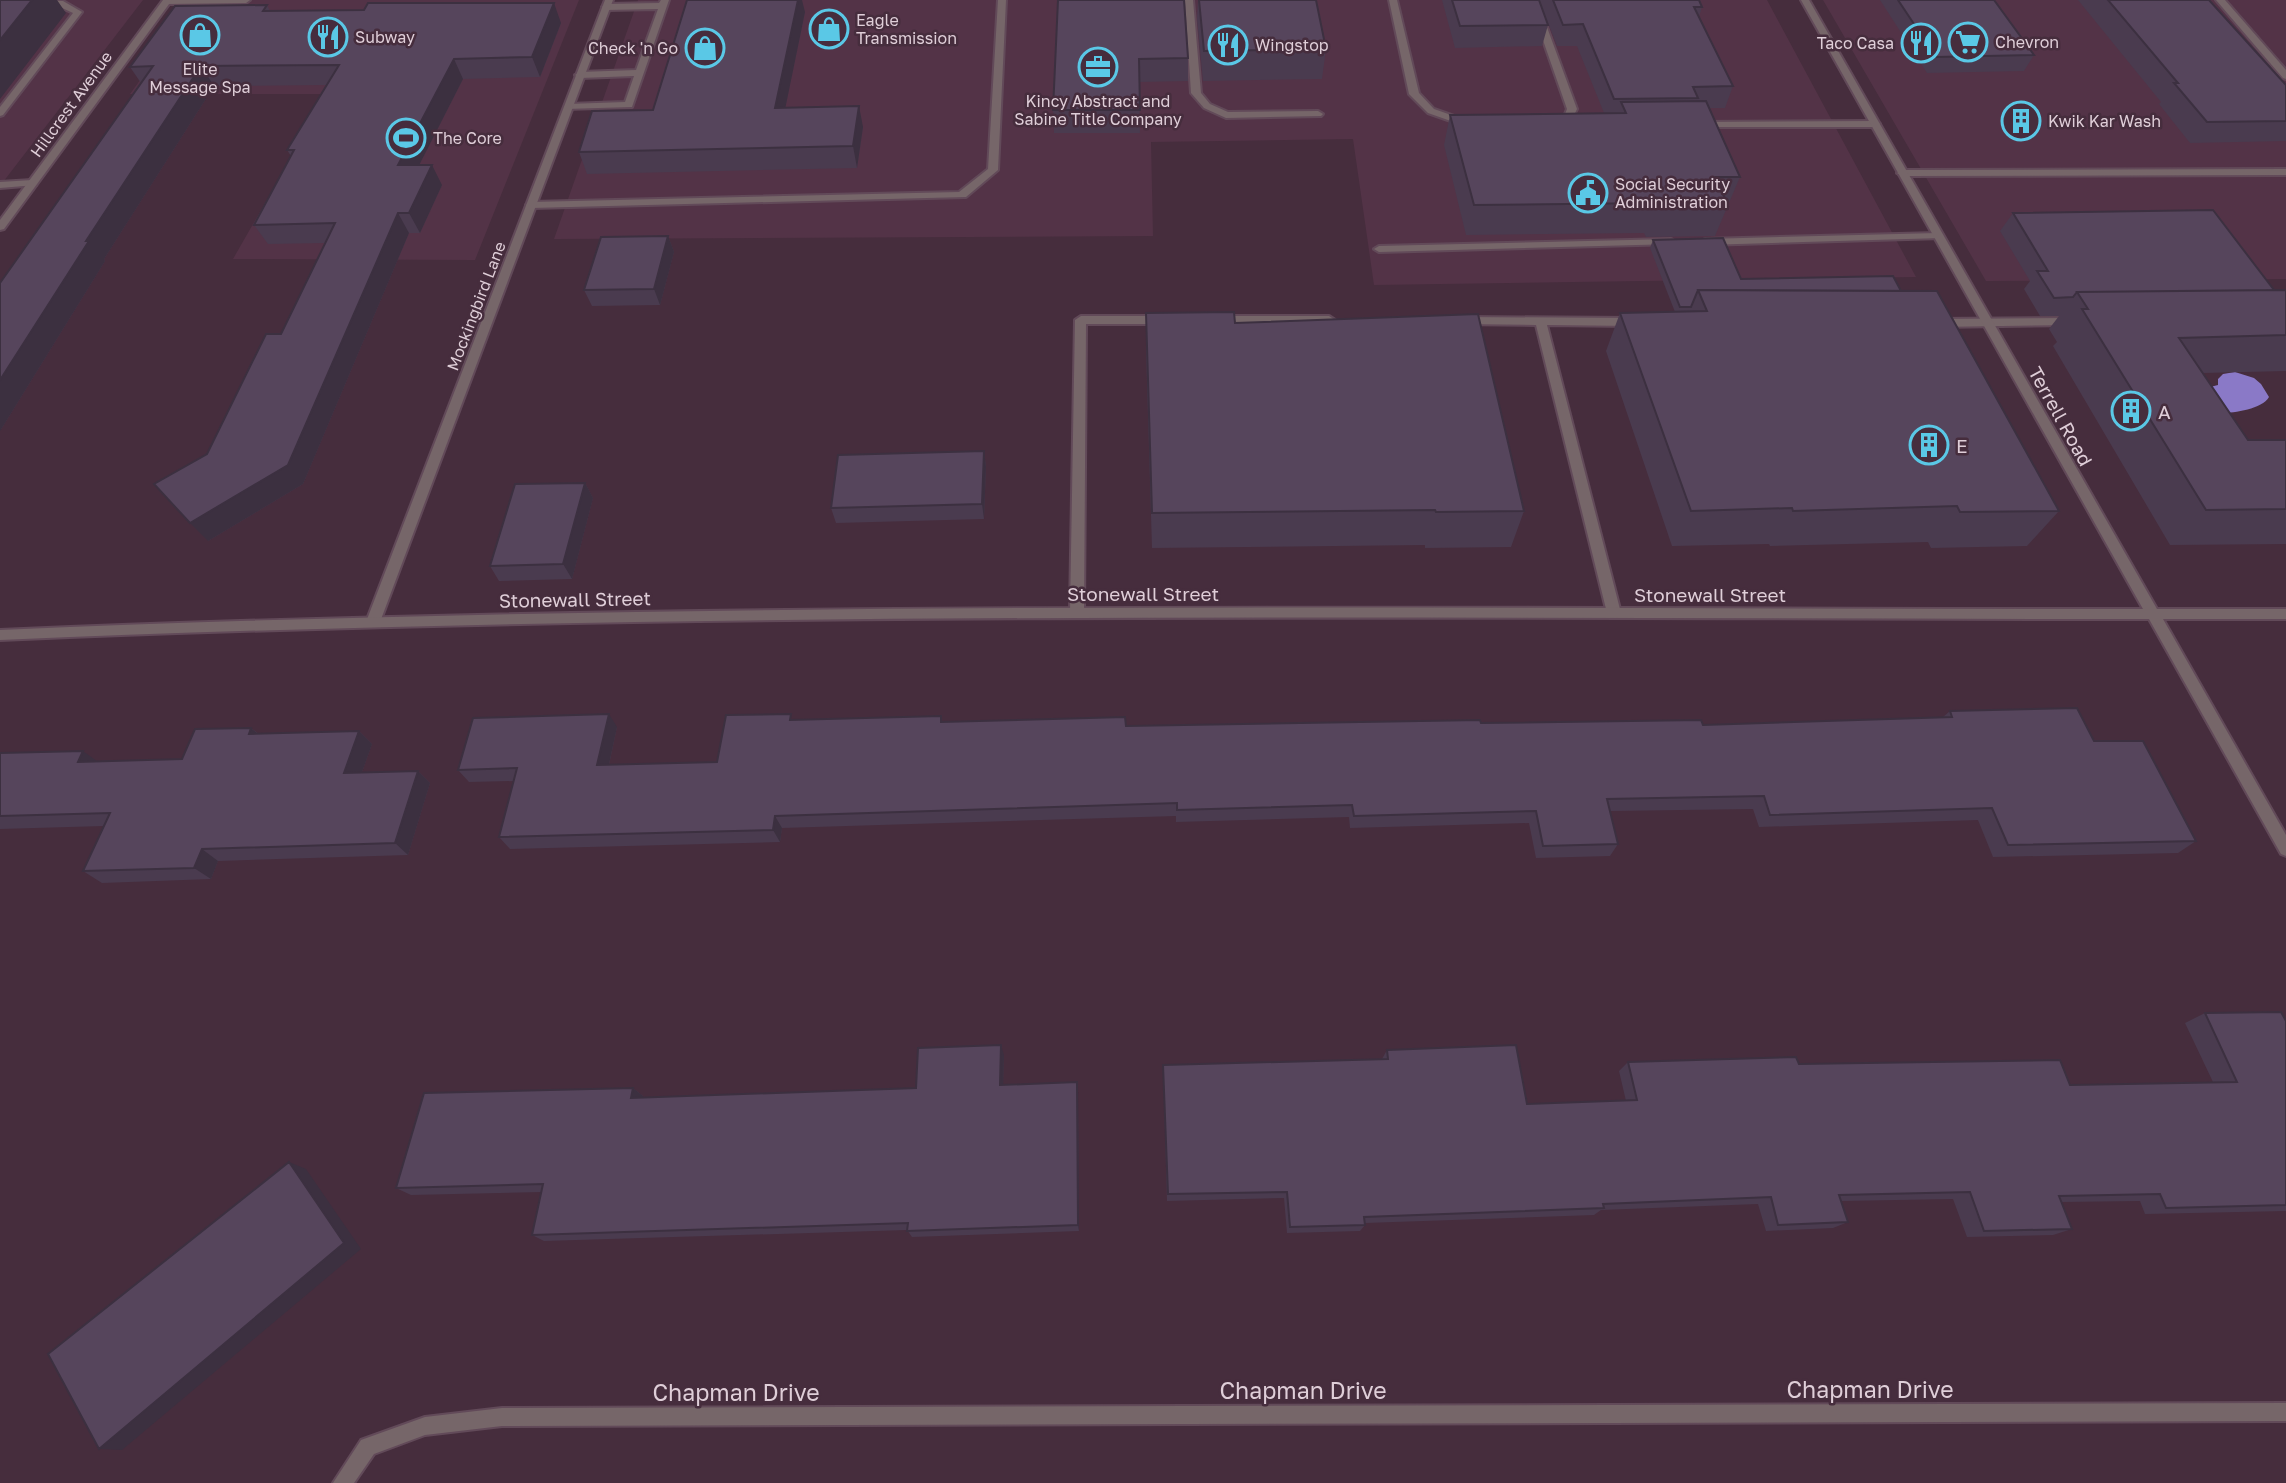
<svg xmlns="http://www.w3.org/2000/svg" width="2286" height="1483" font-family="'Golos Text',sans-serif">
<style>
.built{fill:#533347}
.water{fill:#8a79c7}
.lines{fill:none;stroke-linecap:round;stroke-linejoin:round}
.service-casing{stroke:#624a59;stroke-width:4}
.minor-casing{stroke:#624a59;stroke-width:4}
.tertiary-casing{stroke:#624a59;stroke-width:4}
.service{fill:#766669;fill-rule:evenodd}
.minor{fill:#766669;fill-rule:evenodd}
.tertiary{fill:#766669;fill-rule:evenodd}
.wall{fill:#4a3b4f}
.shaded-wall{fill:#3c3040}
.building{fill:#56455c;stroke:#3c3040;stroke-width:2}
.labels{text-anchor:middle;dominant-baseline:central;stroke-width:5;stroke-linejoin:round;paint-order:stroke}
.far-poi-label{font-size:16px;fill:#dfced8;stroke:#462d3d;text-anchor:start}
.far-street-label{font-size:16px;fill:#dfced8;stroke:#462d3d}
.poi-label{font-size:19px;fill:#dfced8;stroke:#462d3d;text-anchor:start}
.street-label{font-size:19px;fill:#dfced8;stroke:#462d3d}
.near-street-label{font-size:23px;fill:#dfced8;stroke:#462d3d}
</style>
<rect width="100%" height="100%" fill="#462d3d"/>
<path class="built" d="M0 0H143L0 186Z
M198 0H579L475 260 233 259 327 94H130Z
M638 0H1767L1916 277 1374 285 1353 139 1151 142 1153 236 554 239Z
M1823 0H2286V279L1986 281Z"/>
<path class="water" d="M2235 372 2254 378 2261 384 2269 397C2262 409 2235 413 2221 413L2206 388 2218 385V379L2223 374Z"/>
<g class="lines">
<defs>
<path id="service" d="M37 0 63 1 82 12 3 115 0 116V107L73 13 58 6 37 4Z
M163 0H250L246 3 167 4Z
M661 0H669L632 107 565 109V105L568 104 625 102 634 76 580 78 575 75 580 72 636 70 658 9 606 10 602 7 606 4 659 3Z
M998 0H1006L998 170 966 197 531 208 526 205 531 202 959 192 988 169Z
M1185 0H1193L1201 93 1210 104 1228 112 1318 111 1323 114 1321 116 1226 118 1204 108 1191 93Z
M1389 0H1397L1419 93 1434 109 1471 122V126H1465L1428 113 1409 94Z
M1529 0H1537L1577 109 1568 128 1560 130 1555 127 1561 124 1567 109Z
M2216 0H2225L2286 70V79L2283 78Z
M1698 122 1875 121 1880 124 1875 127H1695V123Z
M2286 169V175L1902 176 1897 173 1902 170Z
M32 180 36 181V185L0 188V182Z
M1938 233 1943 236 1942 238 1705 245 1700 242 1705 239Z
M1671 239 1676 242 1675 244 1379 252 1374 249 1379 246Z
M1081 316H1165L1171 320 1165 324H1086L1084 612 1077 617 1070 612 1075 320Z
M1216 316H1329L1335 320 1329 324 1212 323 1210 320Z
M1461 317 1634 318 1640 322 1634 326 1547 325 1621 613 1619 617H1609L1607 613 1536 325 1457 324 1455 321Z
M2071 318 2075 319V325L1937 327 1931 323 1937 319Z"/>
<path id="minor" d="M163 0H172L4 229 0 230V220Z
M605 0H613L380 622 378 626H368L366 622Z
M2286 1403V1421L502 1426 425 1435 374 1454 354 1483H333L361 1440 425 1417 502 1408Z"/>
<path id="tertiary" d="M1801 0H1809L2157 609H2286V619H2163L2286 835V856L2281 854 2149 619C1433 619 716 609 0 640V630C714 599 1429 609 2143 609Z"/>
</defs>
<use href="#service" class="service-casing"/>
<use href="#minor" class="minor-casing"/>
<use href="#tertiary" class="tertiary-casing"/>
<use href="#service" class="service"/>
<use href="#minor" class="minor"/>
<use href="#tertiary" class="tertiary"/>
</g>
<path class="wall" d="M1058 0 1188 58V81L1139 82 1140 133H1054L1053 110Z
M1198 0H1316L1326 49 1322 79 1203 81 1197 19Z
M1442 0H1539L1548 25 1542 46 1455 48Z
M1539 0H1699L1702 7 1699 17 1733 86 1725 108H1709L1740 177 1715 236 1646 237 1644 233 1466 235 1444 145 1450 115 1604 113 1577 46H1557Z
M1880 0H1994L2034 55 2024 71 1927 73Z
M2078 0H2209L2286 85V141L2190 143 2159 104 2161 102Z
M267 5 270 11 561 23 540 77 463 79 419 165 442 185 420 233H409L303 484 208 541 207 454 281 334 325 243 268 244 254 225 291 156 287 150 327 85 214 86 104 259 105 261 0 431 141 83 130 67Z
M805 12 785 108 863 127 857 168 587 174 579 152 653 110Z
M2013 213 2274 290H2286V371L2203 373 2248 440H2286V544L2170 545 2053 346 2057 342 2049 329 2059 316H2040L2024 289 2030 281 2000 231Z
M668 236 674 252 660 305 592 306 584 290Z
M1653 240 1741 279 1901 291 2059 511 2027 546 1931 548 1928 542 1770 546 1769 544 1672 546 1606 351 1620 313 1675 312 1650 248Z
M1146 313 1235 323 1524 511 1511 547 1425 548V545L1152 548 1146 351Z
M984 451 986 467 984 519 836 523 831 508Z
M585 483 593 498 572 579 499 581 490 566Z
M1950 711 2094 741 2196 841 2178 853 1993 857 1978 820 1759 827 1753 809 1610 811 1618 844 1610 856 1536 858 1529 823 1350 828 1349 817 1176 822V816L782 828 780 842 510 849 499 837 514 781 469 782 458 770 617 727 609 765 717 762 794 720 943 722 1126 726 1481 723 1703 725 1943 717Z
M251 728 259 734 359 731 372 744 362 772 418 771 430 783 408 855 218 861 211 879 102 883 83 871 104 826 0 829V753L98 761 182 759Z
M2205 1013 2286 1021V1211L2145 1214 2140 1201 2061 1202 2072 1229 2053 1235 1967 1237 1953 1199 1841 1201 1848 1222 1833 1228 1766 1231 1758 1204 1601 1210 1594 1215 1365 1223V1225L1360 1231 1287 1233 1284 1198 1167 1201 1163 1065 1382 1059 1387 1050 1527 1104 1626 1101 1619 1071 1628 1062 1799 1064 2070 1085 2213 1082 2185 1023Z
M1004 1055 1003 1085 1077 1082 1078 1091 1079 1231 912 1237 907 1230 544 1241 532 1235 542 1192 411 1195 396 1188 633 1088 643 1096V1098L916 1088Z"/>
<path class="shaded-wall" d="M32 0H57L66 13 0 99V40Z
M798 0H802L805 12 781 129 775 108Z
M554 3 561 23 540 77 532 57Z
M454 59 463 79 409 185 398 165Z
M201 66 214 86 104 259 105 261 0 431V380L86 241Z
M859 106 863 127 857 168 853 146Z
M432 165 442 185 420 233 409 213Z
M398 213 409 233 303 484 208 541 190 523Z
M668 236 674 252 660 305 654 289Z
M984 451 986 467 984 519 982 504Z
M585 483 593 498 572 579 563 564Z
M609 714 617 727 606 778 597 765Z
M251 728 266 741 249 734Z
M359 731 372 744 357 786 344 773Z
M83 751 101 764 78 762Z
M418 771 430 783 408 855 395 843Z
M775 816 782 828 780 842 773 830Z
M202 849 218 861 211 879 194 868Z
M1001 1045 1004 1055 1003 1093 1000 1085Z
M1077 1082 1078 1091 1079 1231 1078 1225Z
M633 1088 643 1096 641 1107 631 1098Z
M289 1162 306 1169 361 1249 122 1450 99 1449Z"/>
<path class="building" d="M0 0H32L0 40Z
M687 0H798L775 108 859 106 853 146 579 152 592 111 653 110Z
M1058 0H1184L1188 58 1139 59 1140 110H1053Z
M1199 0H1316L1326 49 1204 51Z
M1452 0H1539L1548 25 1460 26Z
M1553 0H1699L1702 7H1694L1733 86 1693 87 1698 98 1614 99 1583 24 1563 25Z
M1898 0H1994L2034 55 1936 57Z
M2108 0H2209L2286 85V121L2207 122 2174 83H2178Z
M368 3H554L532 57 454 59 398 165H432L409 213H398L288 465 190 523 154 484 207 454 266 334H281L335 223 254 225 294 150H287L339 65 201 66 86 241H89L0 380V283L153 66 130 67 175 6 267 5 263 11 364 10Z
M1706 101 1740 177H1716L1728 206 1657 208 1655 203 1474 205 1450 115 1626 113 1621 102Z
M2213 210 2274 290 2077 292 2073 297 2054 298 2037 271H2048L2013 213Z
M668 236 654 289 584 290 601 237Z
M1723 238 1741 279 1893 276 1901 291 1698 290 1691 307H1680L1653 240Z
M1698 290 1937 291 2059 511 1960 512 1957 506 1793 511 1792 508 1691 511 1620 313 1707 311Z
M2286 290V335L2179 338 2248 440H2286V509L2206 510 2082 309H2088L2077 292Z
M1234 312 1235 323 1478 314 1524 511 1436 512 1435 510 1152 513 1146 313Z
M984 451 982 504 831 508 838 455Z
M585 483 563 564 490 566 515 484Z
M2077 708 2094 741H2143L2196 841 2008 845 1992 808 1770 815 1764 796 1607 799 1618 844 1543 846 1536 811 1354 816 1352 805 1177 810V803L775 816 773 830 499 837 517 768 458 770 473 718 609 714 597 765 717 762 726 715 791 714 790 720 941 716V722L1125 717 1126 726 1480 720 1481 723 1701 720 1703 725 1952 717 1950 711Z
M251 728 249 734 359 731 344 773 418 771 395 843 202 849 194 868 83 871 110 813 0 816V753L83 751 78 762 182 759 195 729Z
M2281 1012 2286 1021V1205L2166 1208 2160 1194 2059 1196 2072 1229 1984 1231 1970 1192 1839 1195 1848 1222 1778 1225 1771 1197 1603 1204 1604 1208 1364 1217 1365 1225 1290 1227 1287 1192 1168 1194 1163 1065 1388 1059 1387 1050 1516 1045 1527 1104 1637 1100 1628 1062 1796 1057 1799 1064 2060 1060 2070 1085 2237 1082 2205 1013Z
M1001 1045 1000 1085 1077 1082 1078 1225 907 1231 908 1223 532 1235 543 1184 396 1188 424 1093 633 1088 631 1098 916 1088 918 1048Z
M289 1162 344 1243 99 1449 48 1354Z"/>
<defs>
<symbol id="shop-ring" viewBox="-11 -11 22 22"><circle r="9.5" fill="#462d3d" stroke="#5ac8e6" stroke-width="1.5"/><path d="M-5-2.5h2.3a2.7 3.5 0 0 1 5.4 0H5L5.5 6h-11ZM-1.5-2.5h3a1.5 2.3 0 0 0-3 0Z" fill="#5ac8e6"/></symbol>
<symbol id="restaurant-ring" viewBox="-11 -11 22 22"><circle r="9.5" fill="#462d3d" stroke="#5ac8e6" stroke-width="1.5"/><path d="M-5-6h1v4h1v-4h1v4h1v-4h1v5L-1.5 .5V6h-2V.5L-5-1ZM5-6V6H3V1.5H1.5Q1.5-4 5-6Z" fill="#5ac8e6"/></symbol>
<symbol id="supermarket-ring" viewBox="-11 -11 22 22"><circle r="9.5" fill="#462d3d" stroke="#5ac8e6" stroke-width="1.5"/><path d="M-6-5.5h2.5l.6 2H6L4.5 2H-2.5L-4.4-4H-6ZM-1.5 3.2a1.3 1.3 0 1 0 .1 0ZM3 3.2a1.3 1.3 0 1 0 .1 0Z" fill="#5ac8e6"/></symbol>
<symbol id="office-ring" viewBox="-11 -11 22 22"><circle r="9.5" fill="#462d3d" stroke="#5ac8e6" stroke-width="1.5"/><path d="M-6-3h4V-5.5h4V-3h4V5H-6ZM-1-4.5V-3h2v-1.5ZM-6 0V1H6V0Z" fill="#5ac8e6"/></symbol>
<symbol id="building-ring" viewBox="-11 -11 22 22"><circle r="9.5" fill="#462d3d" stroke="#5ac8e6" stroke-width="1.5"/><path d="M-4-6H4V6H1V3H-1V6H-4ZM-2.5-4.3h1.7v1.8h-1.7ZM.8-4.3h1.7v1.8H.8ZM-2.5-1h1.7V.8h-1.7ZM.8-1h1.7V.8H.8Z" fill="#5ac8e6"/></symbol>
<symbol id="stadium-ring" viewBox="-11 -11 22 22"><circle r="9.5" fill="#462d3d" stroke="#5ac8e6" stroke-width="1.5"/><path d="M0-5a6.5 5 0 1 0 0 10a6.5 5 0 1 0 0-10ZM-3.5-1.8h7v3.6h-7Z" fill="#5ac8e6"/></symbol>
<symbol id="civic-ring" viewBox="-11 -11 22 22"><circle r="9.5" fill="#462d3d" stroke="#5ac8e6" stroke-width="1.5"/><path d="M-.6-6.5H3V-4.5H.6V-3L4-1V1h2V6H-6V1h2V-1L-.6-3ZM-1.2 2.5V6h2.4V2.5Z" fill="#5ac8e6"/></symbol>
</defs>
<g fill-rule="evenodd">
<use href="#shop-ring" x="807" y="7" width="44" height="44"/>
<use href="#shop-ring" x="178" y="13" width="44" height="44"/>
<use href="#restaurant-ring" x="306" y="15" width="44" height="44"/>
<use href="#supermarket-ring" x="1946" y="20" width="44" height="44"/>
<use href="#restaurant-ring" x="1899" y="21" width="44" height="44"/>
<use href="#restaurant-ring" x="1206" y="23" width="44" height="44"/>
<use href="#shop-ring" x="683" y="26" width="44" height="44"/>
<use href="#office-ring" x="1076" y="45" width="44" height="44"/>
<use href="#building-ring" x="1999" y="99" width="44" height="44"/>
<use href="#stadium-ring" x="384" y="116" width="44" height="44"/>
<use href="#civic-ring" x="1566" y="171" width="44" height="44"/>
<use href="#building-ring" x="2109" y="389" width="44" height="44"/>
<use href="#building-ring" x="1907" y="423" width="44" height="44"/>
</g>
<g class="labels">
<g class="far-poi-label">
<text x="856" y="20">Eagle<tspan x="856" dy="18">Transmission</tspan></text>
<text x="355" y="37">Subway</text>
<text x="1995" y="42">Chevron</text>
<text x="1894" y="43" text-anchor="end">Taco Casa</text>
<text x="1255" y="45">Wingstop</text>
<text x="678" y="48" text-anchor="end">Check 'n Go</text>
<text x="200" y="69" text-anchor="middle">Elite<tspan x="200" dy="18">Message Spa</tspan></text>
<text x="1098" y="101" text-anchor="middle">Kincy Abstract and<tspan x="1098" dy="18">Sabine Title Company</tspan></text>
<text x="2048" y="121">Kwik Kar Wash</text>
<text x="433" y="138">The Core</text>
<text x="1615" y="184">Social Security<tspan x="1615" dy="18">Administration</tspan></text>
</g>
<g class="far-street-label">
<text transform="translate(71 104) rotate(-54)">Hillcrest Avenue</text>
<text transform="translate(476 306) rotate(-69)">Mockingbird Lane</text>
</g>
<g class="poi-label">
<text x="2158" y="411">A</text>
<text x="1956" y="445">E</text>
</g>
<g class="street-label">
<text transform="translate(2061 416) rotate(61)">Terrell Road</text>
<text x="1143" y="593">Stonewall Street</text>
<text x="1710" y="594">Stonewall Street</text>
<text transform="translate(575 599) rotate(-1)">Stonewall Street</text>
</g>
<g class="near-street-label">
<text x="1870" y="1389">Chapman Drive</text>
<text x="1303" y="1390">Chapman Drive</text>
<text x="736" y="1392">Chapman Drive</text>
</g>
</g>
</svg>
